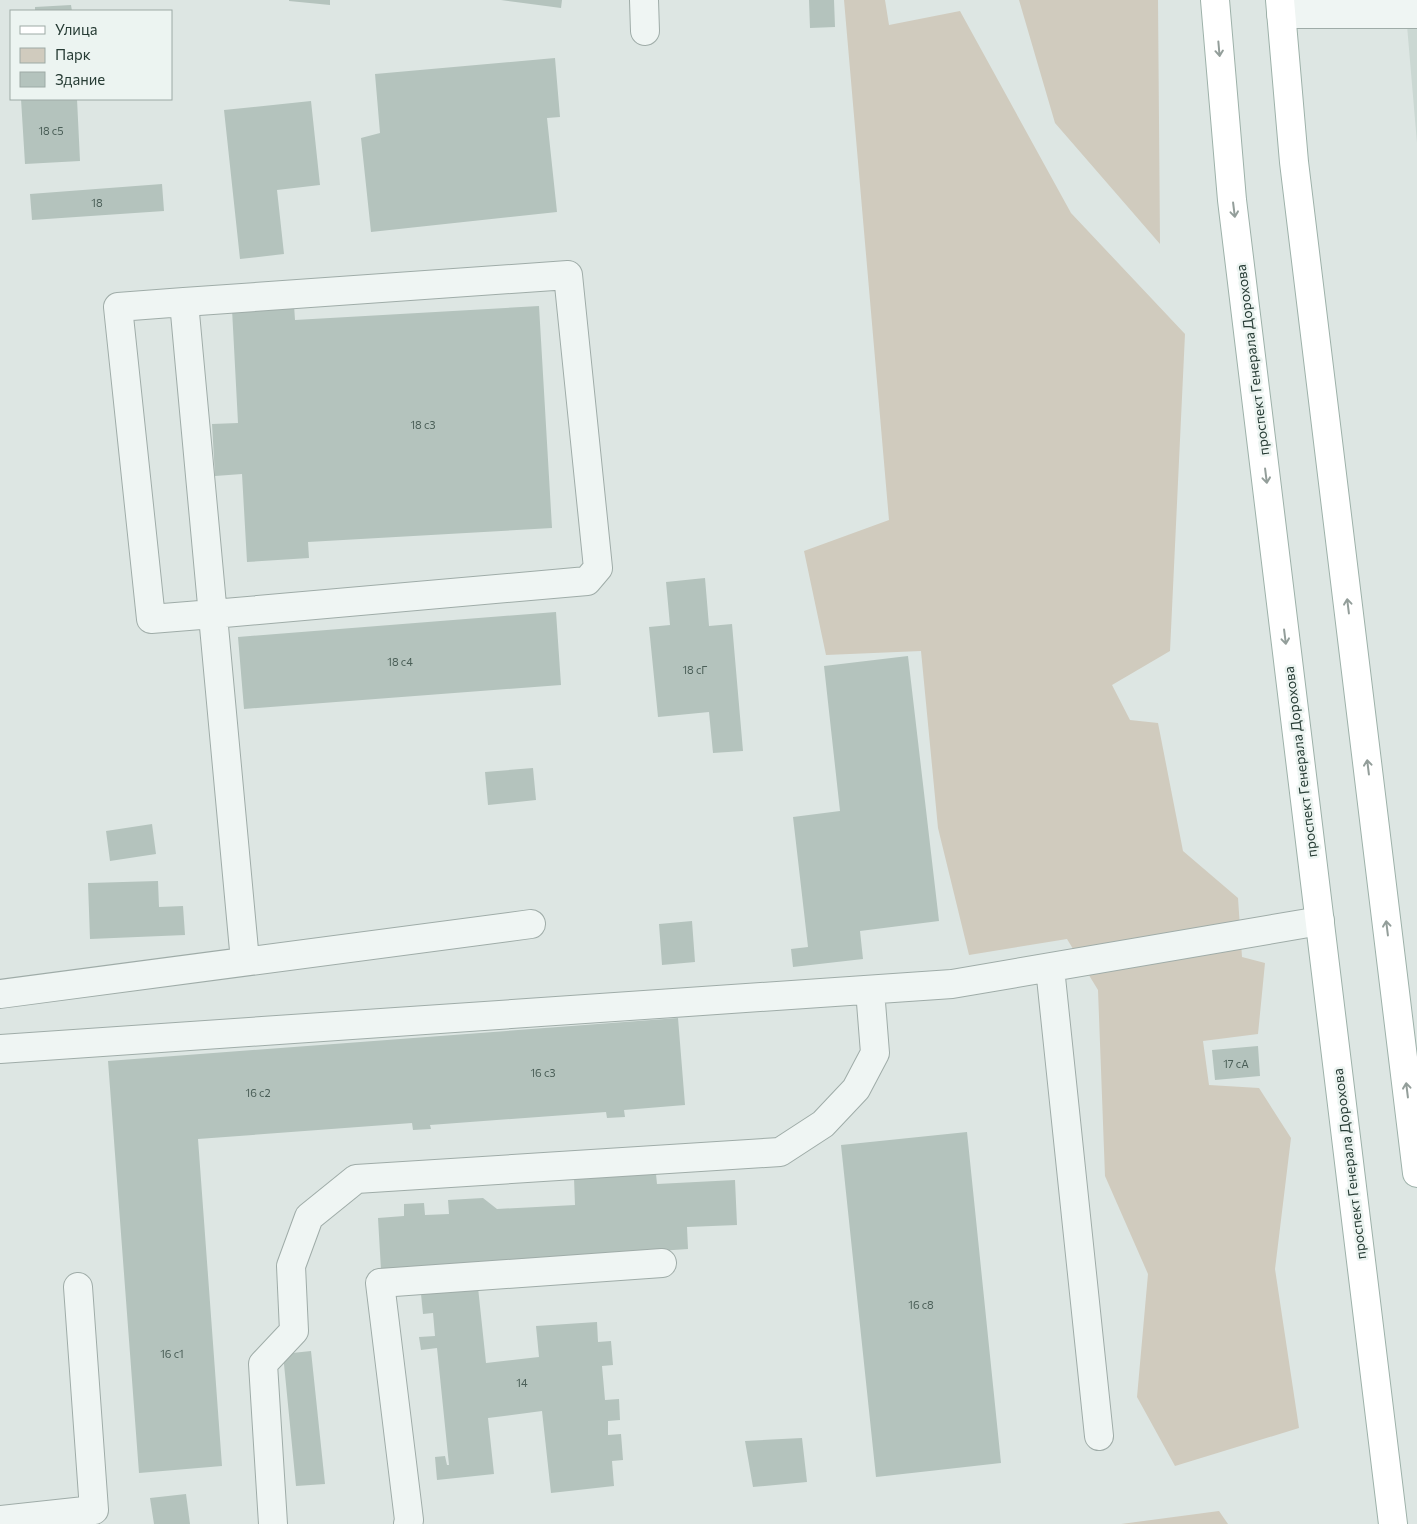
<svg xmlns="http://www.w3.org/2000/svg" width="1417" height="1524" font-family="Commissioner,sans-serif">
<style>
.built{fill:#cbd8d3}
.green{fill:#d0cbbe}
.building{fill:#b4c3bd}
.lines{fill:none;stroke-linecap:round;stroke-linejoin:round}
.minor-casing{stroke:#9faca8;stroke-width:30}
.major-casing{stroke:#9db1a9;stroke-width:30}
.minor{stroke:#eff5f3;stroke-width:28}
.major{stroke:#fff;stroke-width:28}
.oneway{stroke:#939e9a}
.labels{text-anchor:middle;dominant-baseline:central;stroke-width:5;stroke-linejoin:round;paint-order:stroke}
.number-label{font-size:11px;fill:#4a5e57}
.street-label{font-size:14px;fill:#273c35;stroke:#ecf4f1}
</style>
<rect width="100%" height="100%" fill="#dde6e3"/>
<path class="built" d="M1404 0H1417V143L1405 2Z"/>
<path class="green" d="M844 0H885L889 25 960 11 1071 213 1185 334 1170 651 1112 685 1130 720 1158 723 1183 851 1238 898 1242 957 1265 963 1258 1034 1203 1041 1209 1085 1259 1088 1291 1138 1275 1269 1299 1428 1175 1466 1137 1397 1148 1274 1105 1176 1098 990 1067 939 969 955 938 828 921 651 826 655 804 551 889 520Z
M1019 0H1158L1160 244 1055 123Z
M1219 1511 1228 1524H1121Z"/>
<path class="building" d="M289 0H330V5L289 1Z
M501 0H562L561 8Z
M809 0H834L835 27 810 28Z
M71 5 72 11H35V7Z
M555 58 560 117 547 118 557 212 371 232 361 138 380 133 375 74Z
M21 99H77L80 161 25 164Z
M311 101 320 185 277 190 284 254 240 259 224 110Z
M162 184 164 211 32 220 30 194Z
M294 305 295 320 539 306 552 528 308 542 309 558 247 562 242 474 215 476 212 424 238 423 232 309Z
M705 578 709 626 732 624 743 751 713 753 709 712 658 717 649 627 670 625 666 582Z
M556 612 561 685 244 709 238 637Z
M908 656 939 921 860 931 863 959 793 967 791 949 808 947 793 817 840 811 824 666Z
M533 768 536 800 488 805 485 772Z
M152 824 156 854 110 861 106 831Z
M158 881 159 907 183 906 185 935 90 939 88 883Z
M692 921 695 962 662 965 659 924Z
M678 1018 685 1105 624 1110 625 1117 607 1118 606 1112 430 1125 431 1129 413 1130 412 1123 198 1139 222 1466 139 1473 108 1061Z
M1258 1046 1260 1076 1215 1080 1212 1050Z
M967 1132 1001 1463 876 1477 841 1145Z
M656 1174 657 1184 735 1180 737 1225 687 1227 688 1249 381 1270 378 1218 404 1216V1204L424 1203 425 1215 449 1214 448 1200 483 1198 497 1209 575 1205 574 1178Z
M477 1278 486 1363 539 1357 536 1326 597 1322 598 1342 611 1341 613 1365 602 1366 605 1400 619 1399 620 1420 608 1421V1435L621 1434 623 1460 612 1461 614 1486 551 1493 542 1411 488 1418 494 1474 437 1480 435 1457 445 1456 447 1465H449L437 1348 421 1350 419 1337 435 1336 433 1313 423 1314 420 1284Z
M311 1351 325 1484 296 1486 283 1354Z
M802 1438 807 1482 753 1487 745 1441Z
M186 1494 190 1524H154L150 1498Z"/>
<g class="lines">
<defs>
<path id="minor" d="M644 0 645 31
M1281 14H1417
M184 302 118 307 151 619 213 614 587 581 598 568 568 275 184 302C204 522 225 742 245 961
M1050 968 1099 1436
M0 994 531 924
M0 1049 952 984 1320 921
M0 1520 94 1510 78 1287
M273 1524 263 1364 294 1331 291 1266 309 1217 356 1179 780 1152 823 1124 856 1089 875 1053 870 990
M408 1524 409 1520 380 1283 662 1263"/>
<path id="major" d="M1215 0 1232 200 1393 1524
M1280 0 1294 162 1417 1173"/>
</defs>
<use href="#minor" class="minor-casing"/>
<use href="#major" class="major-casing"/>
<use href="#minor" class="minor"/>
<use href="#major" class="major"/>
</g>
<defs><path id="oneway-shaft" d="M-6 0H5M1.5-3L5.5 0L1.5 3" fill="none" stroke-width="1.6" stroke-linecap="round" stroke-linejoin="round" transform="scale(1.25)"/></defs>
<g class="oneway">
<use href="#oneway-shaft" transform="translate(1219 49) rotate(85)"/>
<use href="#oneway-shaft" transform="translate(1234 210) rotate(83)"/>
<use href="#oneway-shaft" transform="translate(1266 476) rotate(83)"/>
<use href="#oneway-shaft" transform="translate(1348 606) rotate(-97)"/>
<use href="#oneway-shaft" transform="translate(1285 637) rotate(83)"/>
<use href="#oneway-shaft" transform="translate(1368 767) rotate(-97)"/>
<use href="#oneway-shaft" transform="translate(1387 928) rotate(-97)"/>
<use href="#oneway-shaft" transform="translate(1407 1090) rotate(-97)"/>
</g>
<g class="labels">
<g class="number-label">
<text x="51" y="130">18 с5</text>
<text x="97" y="202">18</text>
<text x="423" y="424">18 с3</text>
<text x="400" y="661">18 с4</text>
<text x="695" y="669">18 сГ</text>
<text x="1236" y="1063">17 сА</text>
<text x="543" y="1072">16 с3</text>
<text x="258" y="1092">16 с2</text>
<text x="921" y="1304">16 с8</text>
<text x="172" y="1353">16 с1</text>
<text x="522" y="1382">14</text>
</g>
<g class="street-label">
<text transform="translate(1252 360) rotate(-97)">проспект Генерала Дорохова</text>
<text transform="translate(1300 762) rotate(-97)">проспект Генерала Дорохова</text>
<text transform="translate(1349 1164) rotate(-97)">проспект Генерала Дорохова</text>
</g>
</g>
<rect x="10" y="10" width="162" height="90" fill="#ecf4f1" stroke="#9daaa6"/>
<rect x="20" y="26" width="25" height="8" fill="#ffffff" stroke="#9daaa6"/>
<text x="55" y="35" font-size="15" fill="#273c35">Улица</text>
<rect x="20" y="48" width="25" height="15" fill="#d0cbbe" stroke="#9daaa6"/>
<text x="55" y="60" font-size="15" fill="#273c35">Парк</text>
<rect x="20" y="72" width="25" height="15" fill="#b4c3bd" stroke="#9daaa6"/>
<text x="55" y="85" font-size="15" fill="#273c35">Здание</text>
</svg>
